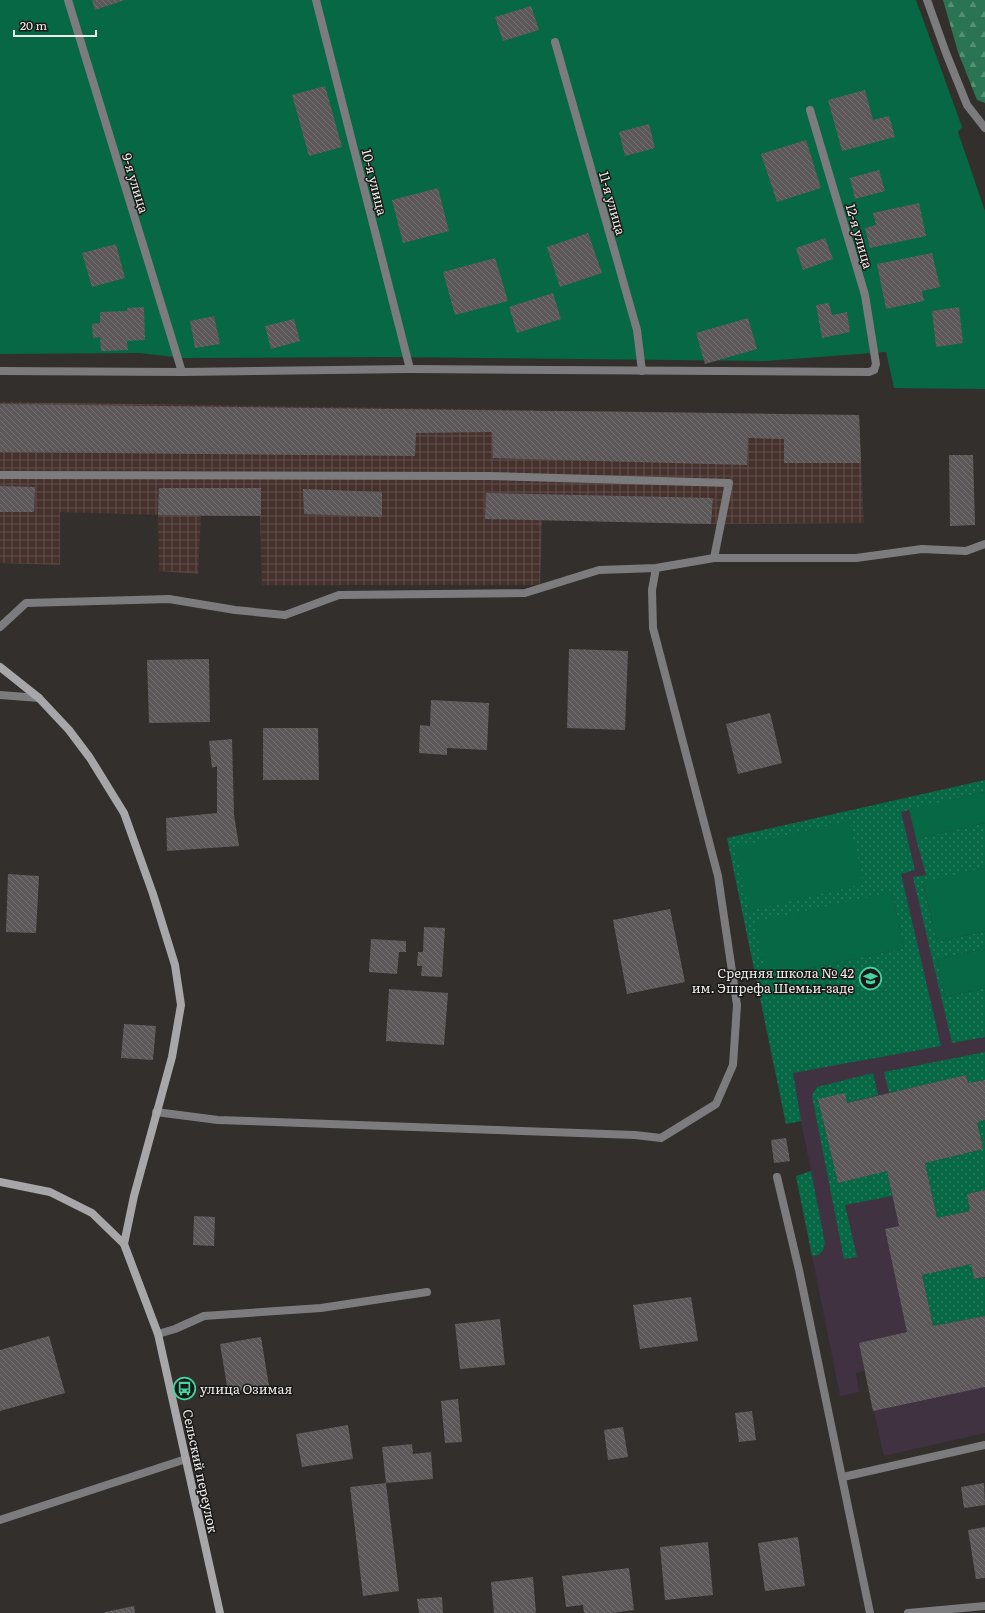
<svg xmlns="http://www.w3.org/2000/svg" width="985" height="1613" font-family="Literata,serif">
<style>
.industrial{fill:url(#industrial-grid)}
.education{fill:#403240}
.grass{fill:url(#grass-dots);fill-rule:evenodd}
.forest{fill:url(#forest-firs)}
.garden{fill:#066845}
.building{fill:url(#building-back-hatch)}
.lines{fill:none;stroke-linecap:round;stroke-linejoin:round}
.lane{stroke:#7c7c7e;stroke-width:8}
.street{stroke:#7c7c7e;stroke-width:8}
.secondary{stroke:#a7a7a9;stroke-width:8}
.labels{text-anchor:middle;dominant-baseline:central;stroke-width:3;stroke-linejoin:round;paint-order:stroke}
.street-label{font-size:13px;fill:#eeeceb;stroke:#191817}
.poi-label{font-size:13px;fill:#eeeceb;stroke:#191817;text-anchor:end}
</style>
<defs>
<pattern id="industrial-grid" width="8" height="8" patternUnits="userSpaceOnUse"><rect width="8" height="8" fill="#46322d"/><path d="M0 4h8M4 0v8" fill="none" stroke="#61504c"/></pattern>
<pattern id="grass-dots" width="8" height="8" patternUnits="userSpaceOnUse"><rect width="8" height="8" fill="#066845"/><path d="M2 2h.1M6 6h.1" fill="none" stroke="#2b7e60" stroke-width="1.8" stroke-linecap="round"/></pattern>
<pattern id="forest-firs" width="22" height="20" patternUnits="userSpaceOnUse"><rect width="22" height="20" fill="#2a7453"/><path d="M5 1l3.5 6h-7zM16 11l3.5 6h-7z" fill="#548f74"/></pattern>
<pattern id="building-back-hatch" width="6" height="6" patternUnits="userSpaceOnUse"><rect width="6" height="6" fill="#5c585a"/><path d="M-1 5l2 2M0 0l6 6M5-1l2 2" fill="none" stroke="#747072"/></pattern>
</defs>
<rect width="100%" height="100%" fill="#322f2d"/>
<path class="industrial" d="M0 402 859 415 864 523 711 524 542 520 540 585H262L260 516H201L198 574 159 571 158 515 60 512V565L0 563Z"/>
<path class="education" d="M985 780V1433L884 1456 865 1371 856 1373 859 1392 840 1396 796 1176 811 1171 801 1121 786 1124 727 838Z"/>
<path class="grass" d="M985 780V792L901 812 915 870 901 874 941 1046 793 1073 801 1121 786 1124 727 838ZM892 892 904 948 767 978Z
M985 823V868L923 883 937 942 985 931V949L937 959 945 997 985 988V1037L952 1043 913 877 926 875 916 839Z
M985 1052V1080L968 1083 966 1075 889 1093 884 1072Z
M873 1073 878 1095 847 1103 818 1099 838 1183 887 1171 892 1196 845 1205 857 1257 844 1259 812 1096 817 1087Z
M985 1120V1190L967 1194 970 1211 937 1218 925 1163 983 1149 977 1122Z
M811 1171 825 1243 823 1251 818 1255 812 1256 796 1176Z
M971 1264 974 1279 985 1278V1316L933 1326 922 1275Z"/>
<path class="forest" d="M943 0H985V103L977 100 958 52Z"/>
<path class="garden" d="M0 0H916L962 127 958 132 985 211V389L894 388 886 352 766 361 386 357 183 358 139 353 0 354Z
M985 792V823L916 839 909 809Z
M849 821 864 884 749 911 735 847Z
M985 868V931L937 942 923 882Z
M892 892 904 948 767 978 754 922Z
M985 949V988L945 997 937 959Z"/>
<path class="building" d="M92 0H125L95 10Z
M531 6 539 30 503 41 495 17Z
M325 86 342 147 309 156 292 95Z
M865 90 873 120 889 116 895 137 842 151 828 100Z
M649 124 655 148 625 156 619 132Z
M806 140 821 188 777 202 761 154Z
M879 170 885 191 855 199 850 178Z
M438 188 449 231 403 243 392 200Z
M919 203 926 236 870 248 865 228 876 225 873 213Z
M588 233 602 273 560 287 547 247Z
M825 238 833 259 803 270 796 248Z
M116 244 125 278 92 287 82 253Z
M932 253 940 287 922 291 924 301 886 309 877 264Z
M495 258 508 301 455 315 443 272Z
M553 293 561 319 517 333 509 307Z
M829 303 832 315 847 312 850 332 822 338 816 305Z
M144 307 145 340 127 341 128 350 101 351 100 337 93 338 92 324 100 323V312L127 311V308Z
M959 307 963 343 936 347 932 311Z
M214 316 220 344 195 348 190 321Z
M748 318 757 349 705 364 696 333Z
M294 319 300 341 271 349 265 326Z
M0 404 859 415 861 463H784V439L748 438 747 465 493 458 492 432 416 433 415 456 0 452Z
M949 455H973L975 525 950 526Z
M0 486 35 487 34 512H0Z
M159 488H261V516L158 515Z
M303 489 382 492V517L304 514Z
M486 493 713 498 711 524 485 519Z
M569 649 628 651 625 730 567 728Z
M209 659 210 722 149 723 147 660Z
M431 700 489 703 487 750 447 748V755L419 753 420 725 430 726Z
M770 713 782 763 738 774 726 724Z
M263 728H318L319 780H263Z
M232 739 234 815 239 846 167 851 166 818 217 813V766L212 768 209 741Z
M8 874 39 876 36 933 6 932Z
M670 909 685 982 627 994 613 920Z
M424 927 445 928 442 977 421 976 422 966H417L418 952H423Z
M371 939 406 941V952H399L397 974 369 972Z
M389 989 448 993 444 1045 386 1041Z
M124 1024 156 1026 153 1060 121 1058Z
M966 1075 968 1083 985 1080V1120L977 1122 983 1149 925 1163 937 1218 970 1211 967 1194 985 1190V1277L974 1279 971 1264 922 1275 933 1326 985 1316V1387L873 1411 859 1343 907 1332 885 1229 899 1226 887 1171 838 1183 818 1099 845 1093 847 1103Z
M786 1138 790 1161 774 1163 771 1140Z
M194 1216 215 1217 214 1246 193 1245Z
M691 1297 698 1341 640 1349 633 1305Z
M500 1319 505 1365 460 1369 455 1324Z
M49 1336 65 1393 0 1411V1350Z
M261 1337 269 1386 228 1392 220 1344Z
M458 1399 462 1442 445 1443 441 1401Z
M752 1411 756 1440 739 1442 735 1413Z
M348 1425 353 1459 302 1467 296 1434Z
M623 1427 628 1457 608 1460 604 1430Z
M412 1444 413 1454 431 1452 433 1479 386 1483 382 1447Z
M386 1483 399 1591 363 1596 350 1487Z
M984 1483 985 1505 964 1508 961 1487Z
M985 1527V1578L976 1579 968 1530Z
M798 1537 805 1586 765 1591 758 1543Z
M708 1542 713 1595 665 1600 660 1547Z
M629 1568 634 1610 612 1613H584L583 1605 566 1607 562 1576Z
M533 1577 536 1613H494L491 1582Z
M442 1597 443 1613H419L417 1599Z
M134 1606 135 1613H105V1612Z"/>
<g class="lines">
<path class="lane" d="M68 0 182 372
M316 0 410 369
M927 0 946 53 967 105 985 128
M555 42 637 330 642 371
M810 110 865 295 876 364 874 370
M0 475 490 476 729 483 714 558
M0 627 26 603 169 599 235 610 285 615 339 595 525 593 599 570 656 568 714 558H856L922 549 966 551 985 544
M0 695 39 698
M156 1112 218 1120 635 1135 661 1138 716 1104 733 1065 737 1005 718 876 653 628 652 590 656 568
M777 1177 799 1270 870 1613
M158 1334 175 1329 204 1316 321 1308 427 1292
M843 1477 985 1445"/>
<path class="street" d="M0 371 182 372 410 369 869 372 874 370
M0 1520 186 1459
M908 1613 985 1606"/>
<path class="secondary" d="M0 667 39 698 69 730 90 758 124 813 153 894 175 965 181 1005 172 1057 134 1196 124 1244
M0 1182 50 1192 92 1213 124 1244 158 1334 220 1613"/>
</g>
<defs>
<symbol id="school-ring" viewBox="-11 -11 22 22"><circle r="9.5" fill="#191817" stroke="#44d49f" stroke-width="1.5"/><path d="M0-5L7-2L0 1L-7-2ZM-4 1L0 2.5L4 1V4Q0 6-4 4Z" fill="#44d49f"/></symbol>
<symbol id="bus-ring" viewBox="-11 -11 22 22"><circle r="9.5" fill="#191817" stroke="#44d49f" stroke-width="1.5"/><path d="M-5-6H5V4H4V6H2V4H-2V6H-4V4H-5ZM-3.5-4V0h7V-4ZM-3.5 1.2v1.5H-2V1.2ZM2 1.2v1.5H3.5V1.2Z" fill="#44d49f"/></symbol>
</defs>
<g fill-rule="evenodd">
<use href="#school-ring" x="858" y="966" width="25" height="25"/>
<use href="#bus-ring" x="172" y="1376" width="25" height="25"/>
</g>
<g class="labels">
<g class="street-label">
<text transform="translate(375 182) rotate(76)">10-я улица</text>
<text transform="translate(136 183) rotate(73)">9-я улица</text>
<text transform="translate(613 203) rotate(74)">11-я улица</text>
<text transform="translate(860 236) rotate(74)">12-я улица</text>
<text transform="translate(201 1471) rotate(78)">Сельский переулок</text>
</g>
<g class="poi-label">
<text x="854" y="972">Средняя школа № 42<tspan x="854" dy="15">им. Эшрефа Шемьи-заде</tspan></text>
<text x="200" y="1388" text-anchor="start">улица Озимая</text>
</g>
</g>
<path d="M14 30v6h82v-6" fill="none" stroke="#eeeceb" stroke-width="2"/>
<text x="20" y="30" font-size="12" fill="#eeeceb" stroke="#191817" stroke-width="3" paint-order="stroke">20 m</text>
</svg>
